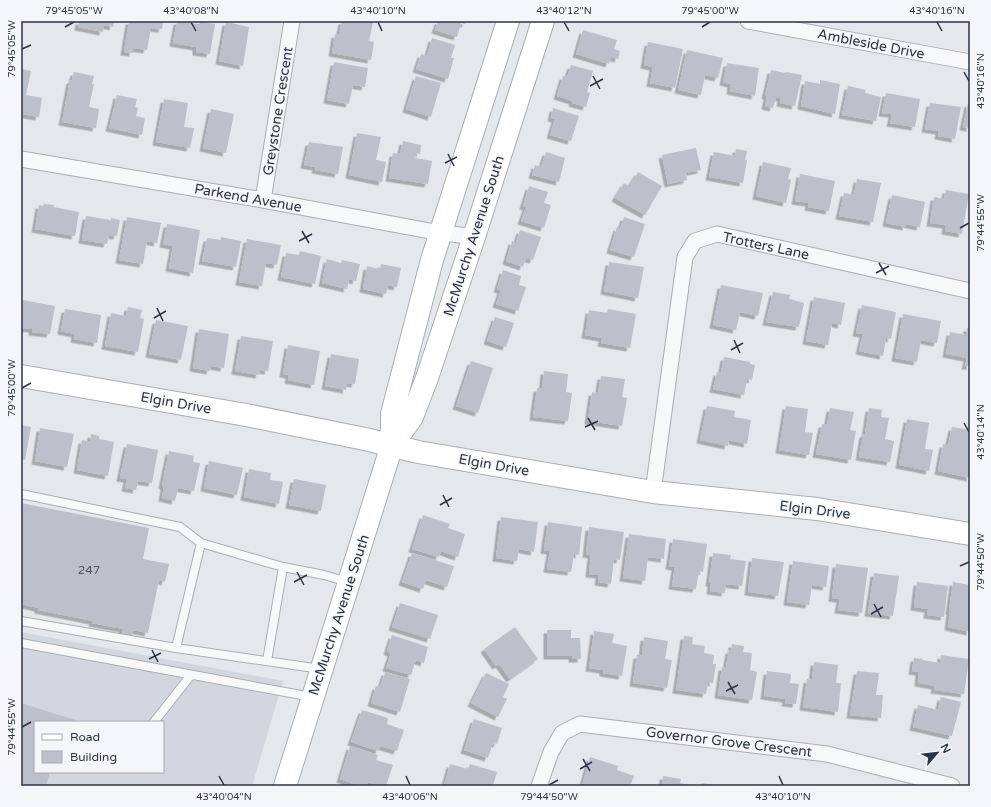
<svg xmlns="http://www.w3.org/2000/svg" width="991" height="807" font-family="'Varela Round',sans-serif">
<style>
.built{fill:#d2d6de;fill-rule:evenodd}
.building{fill:#bbc0ca;filter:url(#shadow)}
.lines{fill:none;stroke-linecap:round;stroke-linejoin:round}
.lane-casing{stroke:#a9aeb7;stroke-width:10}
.street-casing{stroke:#a9aeb7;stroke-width:17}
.secondary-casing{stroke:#a9aeb7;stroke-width:24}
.lane{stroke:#f7f8fa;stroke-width:8}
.street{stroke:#f7f8fa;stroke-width:15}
.secondary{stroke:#fff;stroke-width:22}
.ticks{fill:none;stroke:#2b3445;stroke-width:1.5}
.labels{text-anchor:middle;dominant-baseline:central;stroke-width:3;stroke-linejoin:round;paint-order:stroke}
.number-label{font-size:12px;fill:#4f5766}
.street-label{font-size:14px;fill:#2b3445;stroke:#f4f6f9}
.neatline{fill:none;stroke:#2b3445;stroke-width:1.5}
.ticks-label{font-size:10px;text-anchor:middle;fill:#2b3445}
</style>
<defs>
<filter id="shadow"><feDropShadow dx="-3.5" dy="3.5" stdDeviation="0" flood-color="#0004"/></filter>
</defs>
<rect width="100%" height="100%" fill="#e4e7ec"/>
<path class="built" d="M21 632 283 681 252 786H21ZM35 722H163V772H35Z"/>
<path class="building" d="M79 21H114L113 27 104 25 103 32 78 27Z
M129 21H163L162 29 151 28 147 50 133 48V53L124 52Z
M177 21 199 24 200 22 215 24 210 54 196 52V47L173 43Z
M342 21H367L373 22 369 41 374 42 371 60 332 53 335 34 339 35Z
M438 21H466L465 24 461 23 457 37 435 30Z
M226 22 249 27 243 66 219 61Z
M583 30 617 40 614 49 620 51 618 59 611 57 609 64 576 54Z
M432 38 455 45 451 58H454L448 79 416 69 421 54 427 56Z
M648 42 683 49 675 88 650 83 653 67 644 65Z
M687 50 723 58 718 78 705 75 701 95 678 90Z
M334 62 368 68 365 87 353 85 349 104 327 100Z
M727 63 759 68 755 96 730 91 731 84 723 82Z
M571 65 593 71 587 92 590 93 586 107 572 103 573 101 557 96 563 76 567 77Z
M21 69 31 71 26 95 42 98 39 117 21 114Z
M771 70 786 73V72L802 75 795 106 780 103 781 98 776 97 773 108 765 106 767 96H765Z
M74 72 94 76 92 84H94L89 107 99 109 96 128 62 122 70 80H72Z
M416 76 441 83 431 117 406 109Z
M820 80 840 84 835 114 801 106 805 81 820 84Z
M848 86 866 90 865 93 881 97 876 121 842 115Z
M886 93 920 99 915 127 890 123 892 114 882 113Z
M117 95 137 99 135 107 138 108 136 116 145 118 142 135 109 128Z
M164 99 188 103 184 127 194 128 190 148 156 142Z
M930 103 961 107 955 139 938 136 939 131 925 129Z
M968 103 970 104V128L963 127Z
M553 108 579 116 571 141 550 135 555 119 551 118Z
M211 109 234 114 226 153 203 148Z
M357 133 381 137 376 160 386 162 382 182 349 175Z
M403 141 421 145 420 154 416 153 415 158 432 161 428 184 389 178 393 153 400 154Z
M309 142 343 147 338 174 315 170 316 167 304 165Z
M696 148 701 170 686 173 687 180 668 184 662 155Z
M736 149 747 151 745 160H747L743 183 709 177 714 152 735 156Z
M546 152 565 158 559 182 532 175 535 165 541 167Z
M763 162 791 168 788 179 791 180 786 203 756 196Z
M638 172 662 186 645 215 615 198 624 183 629 186Z
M800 174 835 181 829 211 808 207 809 203 795 201Z
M857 179 881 183 873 222 839 216 844 193 854 195Z
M529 186 548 192 544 203 551 205 544 228 521 221 526 207 523 206Z
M946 190 969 194 962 234 945 231 946 225 930 223 934 197 944 199Z
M892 195 925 202 920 227 906 224V227L886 223Z
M44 204 54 205 53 207 79 212 75 236 35 229 39 205 43 206Z
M86 216 111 220V218L120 220 117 236 109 235 107 244 82 240Z
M127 217 161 223 157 243 147 241 143 264 119 260Z
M624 217 645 224 634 257 610 250 617 227 620 229Z
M167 224 200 230 193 273 169 268 173 246 163 244Z
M520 230 541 237 533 260 526 258 523 267 506 261 512 241 516 243Z
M221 237 241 241 236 267 202 261 207 238 221 240Z
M247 239 281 245 277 265 266 263 262 286 239 282Z
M300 251 321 256 315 284 281 277 286 253 299 255Z
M327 259 341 263 342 260 360 264 356 281 349 279 347 289 322 283Z
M609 262 644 267 638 298 604 291Z
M381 264 401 268 397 287 388 285 386 294 363 289 367 266 380 269Z
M503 270 521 276 519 285 526 287 518 311 496 304 501 290 497 289Z
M721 285 763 293 758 316 740 312 736 330 713 325Z
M773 292 790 295 789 299 804 303 799 327 766 322Z
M814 297 845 303 841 325 832 323 828 345 806 341Z
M23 300 55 306 50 334 32 332V329L21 328V310Z
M862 305 896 312 891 339 886 338 883 356 859 351 863 334 856 333Z
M128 307 142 310 140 318 144 319 138 352 105 346 111 313 126 316Z
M65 309 101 315 97 343 74 339 75 334 61 331Z
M608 309 636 314 630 348 601 343 602 338 585 335 589 310 607 313Z
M903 314 941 321 937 343 921 340 917 362 895 358Z
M495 317 514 323 506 347 487 341Z
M156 320 188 326 181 360 149 354Z
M967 328H970V366H965L967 358 946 354 950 332 966 335Z
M199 329 229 334 224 368 211 366 210 371 193 368Z
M241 336 273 341 268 371 260 370 259 375 235 371Z
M288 345 320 351 314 385 288 380 289 375 283 374Z
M331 354 359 359 355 384 347 383 346 390 325 386Z
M724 357 750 362V364L755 365 752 380 747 379 744 395 713 389 717 372 721 373Z
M471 361 493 368 478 413 456 406Z
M544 371 568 374 566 392 572 393 568 421 533 417 537 388 542 389Z
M601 376 625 379 622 397 627 398 622 426 588 421 592 392 598 393Z
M707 406 735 411 734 417 751 420 747 444 729 440 728 446 700 440Z
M786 406 808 409 805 432 813 433 809 455 779 450Z
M830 408 854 412 850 430 856 431 851 460 816 454 822 424 827 425Z
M869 408 882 410 881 417 889 418 885 439 894 441 890 462 859 457 863 434H865Z
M907 419 929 423 925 449 933 450 929 471 899 465Z
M21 425 31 427 25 460 21 459Z
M952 427 970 430V478L938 471 943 444 948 445Z
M40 428 74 434 67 467 35 461Z
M91 434 99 436V439L114 442 108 476 77 470 82 440 90 442Z
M127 444 158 450 152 483 138 481 136 490 125 488 127 479 120 478Z
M169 451 194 456 193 462 200 463 194 491 178 488 175 501 162 498 164 486 162 485Z
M209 461 243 468 237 495 204 488Z
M249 469 271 473 270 480 283 482 279 504 244 497Z
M294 479 326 485 321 511 289 505Z
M21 503 149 528 143 559 169 564 165 582 159 580 148 633 133 630 132 637 122 635 123 629 92 623 93 621 38 610V608L21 604Z
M423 515 450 524 448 528 465 534 458 557 441 551 439 557 412 549Z
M501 517 538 522 534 552 519 549 517 561 496 558Z
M548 522 582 527 579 555 574 554 571 572 547 569 550 551 544 550Z
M589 527 624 532 620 560 614 559 611 584 598 582 599 575 589 574 591 555 586 554Z
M629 534 666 539 664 559 648 557 645 581 623 578Z
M673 539 707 544 703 572 699 571 696 589 672 586 675 567 669 566Z
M412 553 454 566 447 587 426 580 423 589 402 582Z
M713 553 731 555 730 559 746 561 742 586 726 584 725 593 710 591 711 583H709Z
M752 558 784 562 778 596 748 592Z
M793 561 829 566 826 587 812 585 809 605 787 602Z
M836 564 868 568 862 613 838 610 840 599 832 598Z
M874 573 899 576 893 616 868 613Z
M917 582 948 586 944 617 927 615 928 609 914 607Z
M953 582 970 585V632L948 627 950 611H949Z
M400 603 438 615 430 639 392 627Z
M515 627 538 659 510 679 499 664 496 666 484 649Z
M547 630H571V638H580L581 659H572V656H547Z
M594 631 614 634 612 643 627 646 622 676 603 673V670L589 668Z
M392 635 428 647 424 663 416 660 411 675 386 668 391 653 387 651Z
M684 636 693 637 692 644 705 646 704 653 714 655 713 664H716L713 683 708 682 706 694 676 690Z
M644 637 668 641 665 659 672 660 667 688 633 683 637 655H642Z
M732 644 744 646 743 652 752 653 750 670 757 672 752 700 718 695 722 667H726L729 650 731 651Z
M941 655 969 659 964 694 934 690 935 686 918 683 919 672 912 671 914 658 923 659 922 660 940 663Z
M814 662 838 665 836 683H841L838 712 803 707 807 679 812 680Z
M767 671 791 674 790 683 799 684 796 704 785 703 786 699 764 696Z
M857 671 879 673 876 695H883L881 718 850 715Z
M385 672 410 679 400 712 371 703 376 686 380 687Z
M486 673 509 684 503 697 507 699 498 717 471 703Z
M941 697 961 702 952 736 913 727 918 705 938 710Z
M21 703 75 720 74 722H35V772H50L46 786H21Z
M362 710 388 718 387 724 404 730 397 751 380 746 379 751 351 742Z
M474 719 502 728 497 744 493 743 488 758 464 750Z
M350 746 378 755 376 760 393 765 386 786H381L368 782 367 786H360L340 779Z
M590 757 618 766 617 770 634 776 630 786H582Z
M450 764 468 769 470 764 497 772 493 786H444Z
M663 776 681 779 680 783 695 786H662Z
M702 783 716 785V786H701Z"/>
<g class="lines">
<defs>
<path id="lane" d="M21 494 180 527 201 543
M283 567 201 543 176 648 321 669
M21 621 176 648
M21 643 312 697
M267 661 283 567 324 575 348 582
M154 722 191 675"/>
<path id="street" d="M748 21 970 62
M21 159 263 200 430 231 474 237
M263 200 292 21
M653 492 685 257 695 241 717 234 970 291
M539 786 551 752 562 733 580 724 827 754 952 786"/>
<path id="secondary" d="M21 376 246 415 365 439 418 452 653 492 817 509 970 534
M392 445 412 417 427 378 474 237 543 21
M285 786 392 445V414L432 260 508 21"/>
</defs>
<use href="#lane" class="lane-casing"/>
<use href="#street" class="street-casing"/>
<use href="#secondary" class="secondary-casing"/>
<use href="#lane" class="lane"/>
<use href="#street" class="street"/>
<use href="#secondary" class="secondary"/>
</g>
<path class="ticks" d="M191 22 196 31M378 22 382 31M564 22 569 31M937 22 942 31M65 27 74 22M702 27 710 22M22 49 31 45M964 72 969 81M593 76 600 89M590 86 603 79M448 154 454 166M445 163 457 157M960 228 969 223M302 231 309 243M299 241 312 234M879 263 886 275M876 273 889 266M157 308 163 321M154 318 166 311M734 340 740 353M731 350 743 343M22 388 31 383M588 418 595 430M964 423 969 432M585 427 598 421M443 495 449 507M440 505 452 498M960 566 969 562M297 572 304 585M294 582 307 575M874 604 881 617M871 614 883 607M152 650 158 662M149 659 161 653M728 682 735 694M726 691 738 685M22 727 31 722M583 759 590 771M580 769 592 762M219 776 224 785M406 776 410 785M779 776 783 785M549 785 558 780"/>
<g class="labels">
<g class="number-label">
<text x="89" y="570">247</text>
</g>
<g class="street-label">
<text transform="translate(871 44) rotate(11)">Ambleside Drive</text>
<text transform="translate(278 111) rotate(-81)">Greystone Crescent</text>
<text transform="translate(248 198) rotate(10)">Parkend Avenue</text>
<text transform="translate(474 236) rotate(-72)">McMurchy Avenue South</text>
<text transform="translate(766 246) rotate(12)">Trotters Lane</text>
<text transform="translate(176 403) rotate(10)">Elgin Drive</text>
<text transform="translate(494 465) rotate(10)">Elgin Drive</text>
<text transform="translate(815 510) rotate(7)">Elgin Drive</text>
<text transform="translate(339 615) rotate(-72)">McMurchy Avenue South</text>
<text transform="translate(729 742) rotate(7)">Governor Grove Crescent</text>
</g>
</g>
<rect width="991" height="807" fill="none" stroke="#f4f6f9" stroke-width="44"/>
<rect x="34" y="721" width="130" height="52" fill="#f4f6f9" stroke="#a4a8b1"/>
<rect x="42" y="734" width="20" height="6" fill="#ffffff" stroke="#a4a8b1"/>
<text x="70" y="741" font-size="12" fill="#2b3445">Road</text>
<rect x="42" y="751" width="20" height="12" fill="#bbc0ca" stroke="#a4a8b1"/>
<text x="70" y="761" font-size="12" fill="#2b3445">Building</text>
<g transform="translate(937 753) rotate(62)" stroke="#f4f6f9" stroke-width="3" paint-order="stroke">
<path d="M0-3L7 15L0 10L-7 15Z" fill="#2b3445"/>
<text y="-6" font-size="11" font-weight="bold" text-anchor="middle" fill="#2b3445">N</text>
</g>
<rect x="22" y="22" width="947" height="763" class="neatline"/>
<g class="ticks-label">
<text x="74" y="14">79°45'05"W</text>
<text x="191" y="14">43°40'08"N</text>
<text x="378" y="14">43°40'10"N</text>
<text x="564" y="14">43°40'12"N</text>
<text x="710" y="14">79°45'00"W</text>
<text x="937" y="14">43°40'16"N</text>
<text transform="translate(11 49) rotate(-90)" y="4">79°45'05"W</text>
<text transform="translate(980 81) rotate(-90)" y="4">43°40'16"N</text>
<text transform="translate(980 223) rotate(-90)" y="4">79°44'55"W</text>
<text transform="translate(11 388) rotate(-90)" y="4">79°45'00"W</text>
<text transform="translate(980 432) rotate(-90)" y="4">43°40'14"N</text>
<text transform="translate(980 562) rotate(-90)" y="4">79°44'50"W</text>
<text transform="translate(11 727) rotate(-90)" y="4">79°44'55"W</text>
<text x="224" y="800">43°40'04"N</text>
<text x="410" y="800">43°40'06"N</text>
<text x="549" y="800">79°44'50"W</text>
<text x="783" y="800">43°40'10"N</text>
</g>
</svg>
